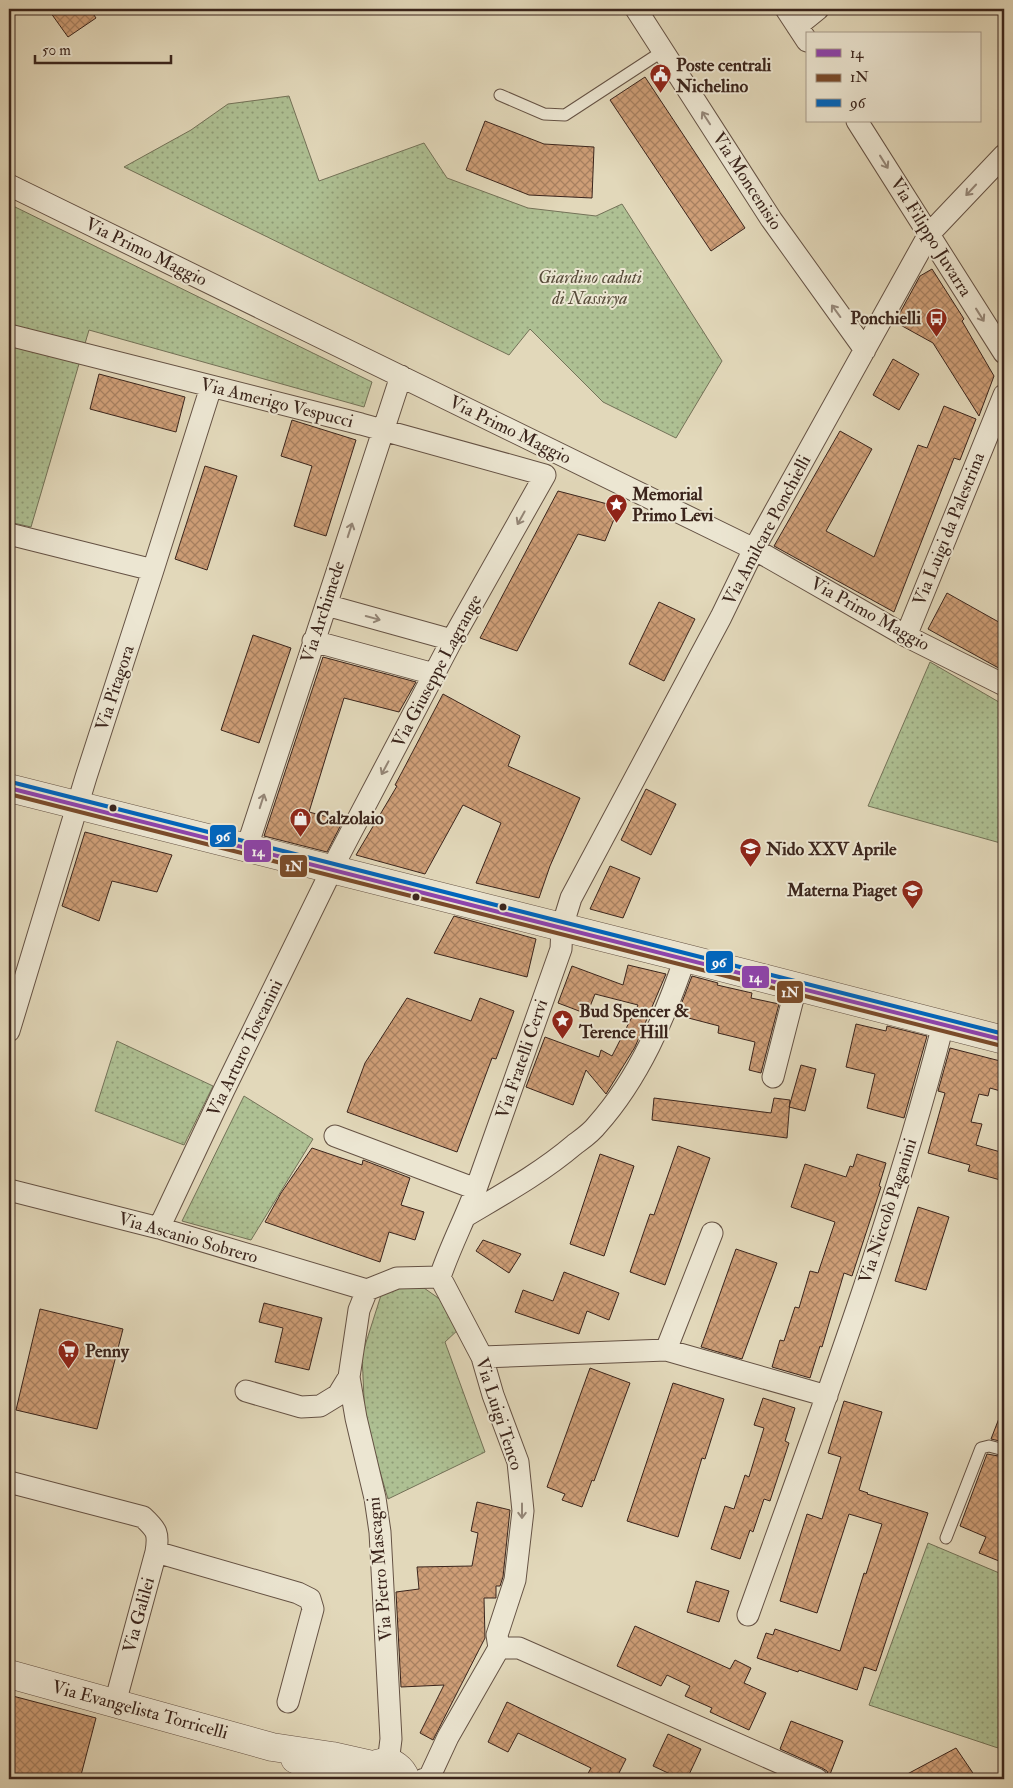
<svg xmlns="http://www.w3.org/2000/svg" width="1013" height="1788" font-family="'IM FELL Double Pica',serif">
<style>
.grass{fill:url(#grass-dots);stroke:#747258}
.building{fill:url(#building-cross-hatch);stroke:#3b251c}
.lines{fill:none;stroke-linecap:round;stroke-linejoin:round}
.service-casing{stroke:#655244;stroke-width:13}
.minor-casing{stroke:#655244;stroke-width:23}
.tertiary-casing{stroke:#655244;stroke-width:29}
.service{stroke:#ece6d2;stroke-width:11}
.minor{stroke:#ece6d2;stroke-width:21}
.tertiary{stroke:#ece6d2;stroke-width:28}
.bus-1-casing{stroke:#ece6d2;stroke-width:8}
.bus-2-casing{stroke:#ece6d2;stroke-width:8}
.bus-3-casing{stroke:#ece6d2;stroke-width:8}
.bus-1{stroke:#8e44ad;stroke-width:4}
.bus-2{stroke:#7a4b2a;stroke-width:4}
.bus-3{stroke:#0065bd;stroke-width:4}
.oneway{stroke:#948677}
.bus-dot{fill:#3b251c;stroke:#ece6d2;stroke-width:2}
.labels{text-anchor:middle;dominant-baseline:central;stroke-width:4;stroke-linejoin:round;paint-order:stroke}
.poi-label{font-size:18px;font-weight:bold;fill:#3b251c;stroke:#ece6d2;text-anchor:start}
.street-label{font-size:18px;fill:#3b251c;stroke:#ece6d2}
.park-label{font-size:18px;font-style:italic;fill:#584c3a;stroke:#ece6d2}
.line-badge{stroke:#ece6d2;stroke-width:2}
.badge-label{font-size:14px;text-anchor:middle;font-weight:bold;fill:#fff}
</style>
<defs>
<pattern id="grass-dots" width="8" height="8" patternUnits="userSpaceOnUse" patternTransform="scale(1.25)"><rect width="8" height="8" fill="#aec093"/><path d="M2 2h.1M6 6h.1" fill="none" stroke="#8f9c77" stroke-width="1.8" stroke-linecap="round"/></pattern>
<pattern id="building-cross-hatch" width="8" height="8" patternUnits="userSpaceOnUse" patternTransform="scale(1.25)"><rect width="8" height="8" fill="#ce9e77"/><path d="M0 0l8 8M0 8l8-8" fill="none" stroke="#a88161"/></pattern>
</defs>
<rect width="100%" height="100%" fill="#e2d8ba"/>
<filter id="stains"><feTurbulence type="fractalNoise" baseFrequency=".004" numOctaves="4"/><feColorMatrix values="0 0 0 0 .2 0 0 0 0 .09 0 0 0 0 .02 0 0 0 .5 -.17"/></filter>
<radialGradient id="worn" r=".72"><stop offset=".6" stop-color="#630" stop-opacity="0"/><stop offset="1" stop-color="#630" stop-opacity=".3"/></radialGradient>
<path class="grass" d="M289 96 319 181 424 143 447 178 528 208 596 216 622 204 722 361 676 438 603 402 530 329 509 355 124 167 191 130 228 104Z
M9 204 372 382 364 407 89 330 31 527 9 522Z
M930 662 1004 705V844L868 806Z
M117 1041 213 1086 184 1145 95 1111Z
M244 1096 313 1139 251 1240 182 1221Z
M424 1288 444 1302 460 1328 445 1342 485 1452 388 1499 365 1420 362 1355 383 1289Z
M928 1543 1004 1575V1750L869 1705Z"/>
<path class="building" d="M48 9H90L96 18 68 37Z
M645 77 745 228 711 251 610 100Z
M485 121 544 144 594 147 592 198 529 195 466 170Z
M932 269 964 319 962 321 994 376 979 416 933 343 895 322 920 276Z
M893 359 919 374 899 410 873 395Z
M99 374 185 397 176 432 90 409Z
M944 406 976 419 960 460 954 458 894 612 774 546 840 431 872 449 826 531 874 557 918 445 927 448Z
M292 420 356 440 326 536 294 526 312 466 281 456Z
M205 466 237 476 207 570 175 559Z
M558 491 619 507 605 541 578 534 517 651 480 638Z
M947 593 1004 625V671L928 629Z
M659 602 695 619 664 681 629 664Z
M253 635 291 648 259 743 221 730Z
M323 657 416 682 399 712 344 698 309 812 343 821 327 852 264 836Z
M443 694 520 736 508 766 580 798 550 866 539 898 476 883 501 823 463 805 425 874 356 855 397 786 395 785 402 772Z
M646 789 676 804 651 855 621 840Z
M85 832 172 855 157 892 112 881 99 921 62 906Z
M610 866 640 878 623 918 590 909Z
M454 916 536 939 527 977 434 953Z
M628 965 666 974 635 1047 606 1094 586 1070 573 1105 526 1087 545 1037 599 1057 601 1050 612 1056 638 1005 595 994 587 1014 558 1003 572 966 623 985Z
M692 976 718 983 717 985 752 993 751 998 779 1004 761 1073 749 1070 755 1042 718 1033 719 1026 677 1015Z
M407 998 471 1021 480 998 514 1011 496 1059 492 1058 457 1152 347 1112 365 1063Z
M856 1024 886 1031 887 1026 927 1036 904 1118 867 1108 875 1074 846 1067Z
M950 1048 1004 1062V1092L990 1088 988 1096 979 1094 971 1122 982 1124 976 1145 1004 1153V1181L968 1171 970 1165 928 1153 945 1093 938 1091Z
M801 1065 816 1069 805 1111 789 1107Z
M654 1098 771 1113 774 1098 790 1100 787 1138 652 1120Z
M678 1146 710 1158 665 1285 630 1272 650 1214 654 1215Z
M312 1148 362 1165 363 1160 410 1178 401 1205 424 1212 415 1240 389 1232 380 1262 265 1222 281 1193Z
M600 1154 634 1166 604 1256 570 1244Z
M857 1154 886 1163 879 1186 881 1187 852 1276 844 1273 822 1347 820 1346 810 1378 772 1367 780 1340 784 1341 795 1307 799 1308 810 1271 818 1273 835 1222 791 1207 805 1164 846 1177 850 1166 853 1167Z
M918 1207 949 1217 926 1290 895 1281Z
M483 1240 521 1254 509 1273 476 1251Z
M736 1249 777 1263 742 1359 701 1347Z
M564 1272 619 1293 609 1320 587 1311 579 1334 515 1312 523 1290 553 1301Z
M264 1303 322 1318 309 1370 275 1362 283 1328 259 1322Z
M40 1309 123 1329 97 1429 16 1410Z
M590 1368 630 1383 594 1481 592 1480 582 1507 562 1500 565 1494 547 1487Z
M673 1383 724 1399 705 1459 702 1458 678 1537 627 1521Z
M763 1398 795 1408 785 1441 789 1443 770 1501 764 1499 753 1532 750 1530 740 1559 711 1549 725 1506 734 1509 745 1475 749 1477 764 1428 754 1425Z
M844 1401 882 1412 859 1490 868 1493 867 1494 928 1513 876 1671 864 1667 857 1690 799 1670 798 1672 757 1658 766 1633 773 1635 775 1629 840 1651 864 1573 866 1574 882 1524 849 1514 817 1613 780 1601 807 1514 822 1519 841 1457 828 1453Z
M1003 1408 1004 1409V1442L991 1439Z
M987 1454 1004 1457V1507L999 1520 1004 1522V1563L979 1553 986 1537 960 1526Z
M477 1502 510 1510 503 1577 500 1586H496V1598H484L485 1638 433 1740 420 1733 444 1685 401 1687 396 1592 419 1589 417 1567 472 1566 478 1533 471 1531Z
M696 1581 729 1591 719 1622 687 1612Z
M635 1626 730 1669 735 1660 751 1668 744 1683 766 1693 749 1730 710 1712 712 1708 685 1696 690 1686 667 1675 661 1686 617 1666Z
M9 1695 96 1718 80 1779H9Z
M507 1702 626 1759 616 1779H585L591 1768 518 1733 508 1752 488 1742Z
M791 1721 843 1741 829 1777 827 1771 822 1768 780 1749Z
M668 1734 701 1749 687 1779H681L653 1766Z
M956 1748 977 1779H898Z"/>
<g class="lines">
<defs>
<path id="service" d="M500 95 544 114 565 115 663 51
M946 1538 981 1448 989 1446 1004 1450"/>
<path id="minor" d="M636 9 771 219 865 350
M786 9 807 41
M797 26 818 9
M857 121 1004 353
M9 185 754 549 906 636 1004 685
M9 335 361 424 545 475 452 640 338 857 224 1090 159 1228
M9 534 153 570
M326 605 452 640
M906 636 1004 395
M313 641 434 674
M247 847 401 376
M9 1031 86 777 153 570 211 387
M773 1077 796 987
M335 1136 476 1189
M9 1190 159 1228 367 1290
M466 1216C503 1194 541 1173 574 1145 582 1139 591 1133 597 1125 639 1078 665 1017 685 958
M367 1290 397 1278 440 1277C450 1247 465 1219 476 1189L561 949 562 927 571 898 721 617 754 549 929 234 1004 155
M367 1290 359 1310 349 1377 356 1418 375 1498 380 1532 391 1739 388 1763
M666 1350 712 1233
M482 1357 666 1350 827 1396
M246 1391 301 1407 320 1406 338 1395 349 1377
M9 1482 143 1517C157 1530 159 1533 156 1552L115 1703
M156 1552 298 1593 310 1599 313 1609 288 1702
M748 1615C818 1420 891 1226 943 1025
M499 1648H519L817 1779
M424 1779 429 1778 448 1737 499 1648 497 1635 515 1580 523 1511 518 1462 493 1395 482 1357 440 1277"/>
<path id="tertiary" d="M9 788 685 958 1004 1040
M9 1674 272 1747 332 1756 372 1765
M295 1759 337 1779
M361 1778C372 1758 397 1756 406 1779"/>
</defs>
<use href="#service" class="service-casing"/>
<use href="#minor" class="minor-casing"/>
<use href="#tertiary" class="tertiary-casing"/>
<use href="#service" class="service"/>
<use href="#minor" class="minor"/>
<use href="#tertiary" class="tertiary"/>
<defs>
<path id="bus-1" d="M9 788 1004 1040"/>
<path id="bus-2" d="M9 794 1002 1046"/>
<path id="bus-3" d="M11 782 1004 1034"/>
</defs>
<use href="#bus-1" class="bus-1-casing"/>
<use href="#bus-2" class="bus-2-casing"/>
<use href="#bus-3" class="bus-3-casing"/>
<use href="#bus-1" class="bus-1"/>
<use href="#bus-2" class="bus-2"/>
<use href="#bus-3" class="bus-3"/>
</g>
<defs><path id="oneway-shaft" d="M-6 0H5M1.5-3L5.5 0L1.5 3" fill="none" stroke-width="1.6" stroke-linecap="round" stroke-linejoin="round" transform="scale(1.25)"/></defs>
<g class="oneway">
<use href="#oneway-shaft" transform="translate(706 118) rotate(-123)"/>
<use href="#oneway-shaft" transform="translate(884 162) rotate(58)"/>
<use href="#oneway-shaft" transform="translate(971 190) rotate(133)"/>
<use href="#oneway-shaft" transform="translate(836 311) rotate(-126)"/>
<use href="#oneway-shaft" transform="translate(980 315) rotate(58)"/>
<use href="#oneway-shaft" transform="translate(521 518) rotate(119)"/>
<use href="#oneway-shaft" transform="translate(350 530) rotate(-72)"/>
<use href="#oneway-shaft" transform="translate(373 618) rotate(15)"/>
<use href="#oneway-shaft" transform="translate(385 768) rotate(118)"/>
<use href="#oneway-shaft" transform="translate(262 801) rotate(-72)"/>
<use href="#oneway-shaft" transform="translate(522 1511) rotate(90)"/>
</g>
<defs>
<symbol id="civic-pin" viewBox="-11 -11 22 30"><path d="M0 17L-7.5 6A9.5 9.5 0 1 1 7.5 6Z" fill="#8f2418" stroke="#ece6d2"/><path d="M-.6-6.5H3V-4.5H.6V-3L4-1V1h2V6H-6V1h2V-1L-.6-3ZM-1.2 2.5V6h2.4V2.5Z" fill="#fff"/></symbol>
<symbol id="bus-pin" viewBox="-11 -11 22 30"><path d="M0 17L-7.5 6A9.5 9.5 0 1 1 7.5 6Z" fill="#8f2418" stroke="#ece6d2"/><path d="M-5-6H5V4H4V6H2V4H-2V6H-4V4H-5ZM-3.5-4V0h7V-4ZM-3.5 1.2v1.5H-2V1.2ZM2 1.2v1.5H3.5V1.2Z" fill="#fff"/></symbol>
<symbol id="sight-pin" viewBox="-11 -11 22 30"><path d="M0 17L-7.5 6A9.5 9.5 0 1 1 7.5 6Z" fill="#8f2418" stroke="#ece6d2"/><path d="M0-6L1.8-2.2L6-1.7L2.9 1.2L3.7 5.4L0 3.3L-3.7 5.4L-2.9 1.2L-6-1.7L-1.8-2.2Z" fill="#fff"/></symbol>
<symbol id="shop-pin" viewBox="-11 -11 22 30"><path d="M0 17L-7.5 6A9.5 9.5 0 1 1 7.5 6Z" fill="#8f2418" stroke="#ece6d2"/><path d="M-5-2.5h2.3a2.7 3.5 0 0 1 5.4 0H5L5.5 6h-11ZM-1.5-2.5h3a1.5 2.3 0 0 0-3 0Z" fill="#fff"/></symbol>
<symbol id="school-pin" viewBox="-11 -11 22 30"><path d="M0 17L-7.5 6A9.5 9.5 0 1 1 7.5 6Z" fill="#8f2418" stroke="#ece6d2"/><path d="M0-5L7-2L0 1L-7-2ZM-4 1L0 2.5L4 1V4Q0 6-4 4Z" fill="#fff"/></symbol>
<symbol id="supermarket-pin" viewBox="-11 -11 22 30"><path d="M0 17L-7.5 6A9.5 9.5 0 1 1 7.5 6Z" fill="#8f2418" stroke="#ece6d2"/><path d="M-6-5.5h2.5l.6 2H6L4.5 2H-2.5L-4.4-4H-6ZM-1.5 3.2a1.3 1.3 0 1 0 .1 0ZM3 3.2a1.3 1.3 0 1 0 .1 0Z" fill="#fff"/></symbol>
</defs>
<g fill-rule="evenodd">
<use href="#civic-pin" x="648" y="62" width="25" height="34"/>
<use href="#bus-pin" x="924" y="306" width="25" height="34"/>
<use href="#sight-pin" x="604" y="492" width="25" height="34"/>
<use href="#shop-pin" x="288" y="806" width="25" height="34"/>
<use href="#school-pin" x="738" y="836" width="25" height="34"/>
<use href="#school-pin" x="900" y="878" width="25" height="34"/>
<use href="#sight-pin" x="550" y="1008" width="25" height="34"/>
<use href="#supermarket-pin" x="56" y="1338" width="25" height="34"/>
</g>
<g class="bus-dot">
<circle cx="113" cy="808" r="4.5"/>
<circle cx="416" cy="897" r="4.5"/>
<circle cx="503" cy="907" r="4.5"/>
</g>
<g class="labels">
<g class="poi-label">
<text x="676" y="65">Poste centrali<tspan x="676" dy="21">Nichelino</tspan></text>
<text x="921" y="318" text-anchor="end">Ponchielli</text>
<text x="632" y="494">Memorial<tspan x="632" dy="21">Primo Levi</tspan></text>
<text x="316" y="818">Calzolaio</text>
<text x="766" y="849">Nido XXV Aprile</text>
<text x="897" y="890" text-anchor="end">Materna Piaget</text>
<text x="579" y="1011">Bud Spencer &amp;<tspan x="579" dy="21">Terence Hill</tspan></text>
<text x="85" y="1351">Penny</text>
</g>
<g class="street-label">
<text transform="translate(747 181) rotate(57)">Via Moncenisio</text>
<text transform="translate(931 237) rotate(58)">Via Filippo Juvarra</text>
<text transform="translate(146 252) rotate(26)">Via Primo Maggio</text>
<text transform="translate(277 403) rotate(14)">Via Amerigo Vespucci</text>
<text transform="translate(510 430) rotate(26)">Via Primo Maggio</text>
<text transform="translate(949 529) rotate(-68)">Via Luigi da Palestrina</text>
<text transform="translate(767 530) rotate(-62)">Via Amilcare Ponchielli</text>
<text transform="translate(323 612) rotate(-72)">Via Archimede</text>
<text transform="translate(870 614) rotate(29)">Via Primo Maggio</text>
<text transform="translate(437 671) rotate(-62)">Via Giuseppe Lagrange</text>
<text transform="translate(115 688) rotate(-72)">Via Pitagora</text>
<text transform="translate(245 1048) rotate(-64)">Via Arturo Toscanini</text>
<text transform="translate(522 1059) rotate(-71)">Via Fratelli Cervi</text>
<text transform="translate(888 1211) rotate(-72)">Via Niccolò Paganini</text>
<text transform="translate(188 1238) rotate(16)">Via Ascanio Sobrero</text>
<text transform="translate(499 1414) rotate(72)">Via Luigi Tenco</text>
<text transform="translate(380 1569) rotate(-95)">Via Pietro Mascagni</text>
<text transform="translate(139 1615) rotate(-75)">Via Galilei</text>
<text transform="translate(140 1710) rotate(15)">Via Evangelista Torricelli</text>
</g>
<g class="park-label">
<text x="590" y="277">Giardino caduti<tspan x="590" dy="21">di Nassirya</tspan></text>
</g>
</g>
<g class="line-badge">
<rect x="209" y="824" width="28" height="24" rx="5" fill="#0065bd"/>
<rect x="243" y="839" width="29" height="24" rx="5" fill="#8e44ad"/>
<rect x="279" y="854" width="29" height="24" rx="5" fill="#7a4b2a"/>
<rect x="705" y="950" width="29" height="24" rx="5" fill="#0065bd"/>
<rect x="741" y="965" width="29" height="24" rx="5" fill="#8e44ad"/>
<rect x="776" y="980" width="28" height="24" rx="5" fill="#7a4b2a"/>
</g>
<g class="badge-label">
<text x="223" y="841">96</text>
<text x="258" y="856">14</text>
<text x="294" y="871">1N</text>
<text x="719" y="967">96</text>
<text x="755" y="982">14</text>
<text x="790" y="997">1N</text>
</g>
<rect width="1013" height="1788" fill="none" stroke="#e2d8ba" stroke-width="30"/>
<rect x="10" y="10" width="993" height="1768" fill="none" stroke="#3b251c" stroke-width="2.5"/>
<rect x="15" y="15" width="983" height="1758" fill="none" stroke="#3b251c"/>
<rect x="806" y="32" width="175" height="90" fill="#ece6d2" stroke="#a59989"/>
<rect x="816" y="49" width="25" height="8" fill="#8e44ad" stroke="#a59989"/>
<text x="850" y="58" font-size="15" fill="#3b251c">14</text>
<rect x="816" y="74" width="25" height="8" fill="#7a4b2a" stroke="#a59989"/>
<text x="850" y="82" font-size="15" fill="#3b251c">1N</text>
<rect x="816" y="99" width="25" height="8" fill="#0065bd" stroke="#a59989"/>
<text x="850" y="108" font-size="15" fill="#3b251c">96</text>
<path d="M35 55v8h136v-8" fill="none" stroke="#3b251c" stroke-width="2.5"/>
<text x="42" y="55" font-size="15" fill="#3b251c" stroke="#ece6d2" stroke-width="4" paint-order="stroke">50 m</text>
<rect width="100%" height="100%" filter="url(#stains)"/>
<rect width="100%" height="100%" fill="url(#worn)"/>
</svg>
